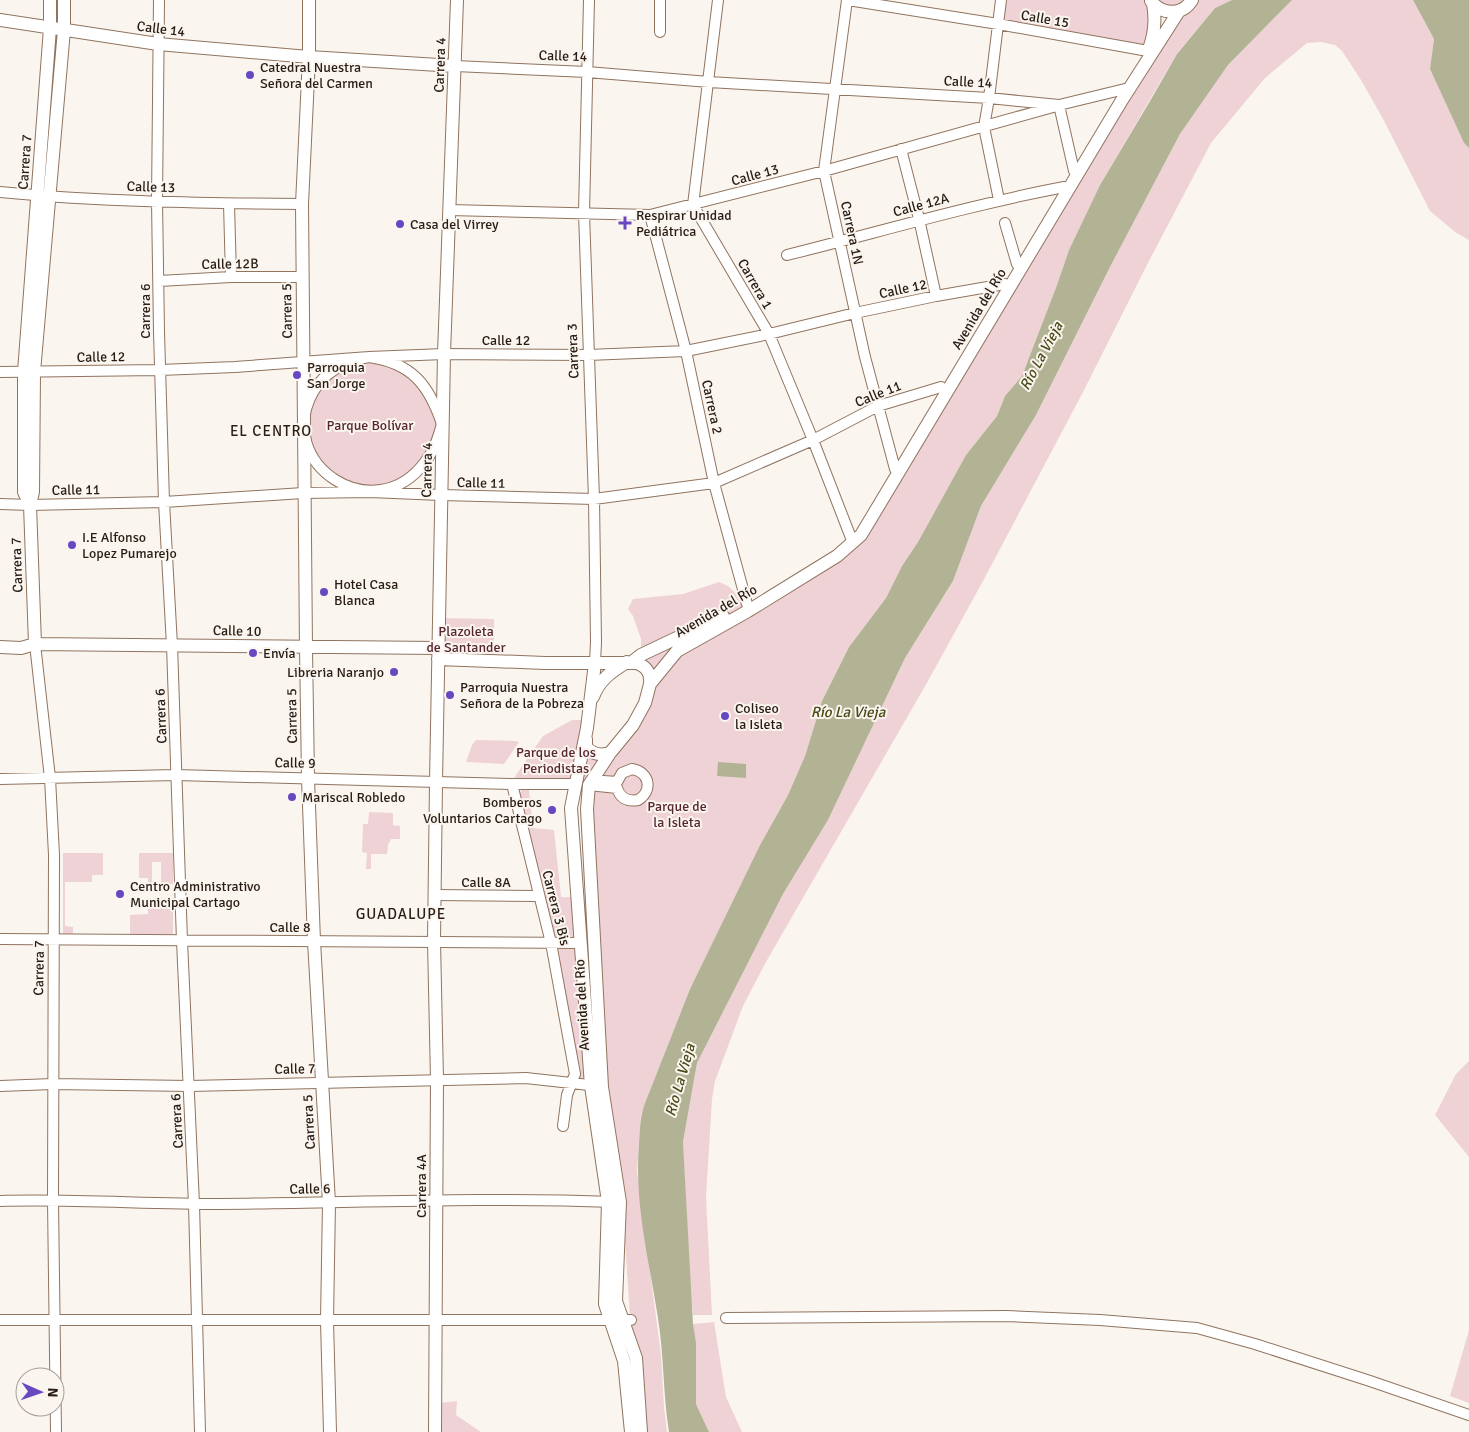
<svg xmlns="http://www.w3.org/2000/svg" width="1469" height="1432" font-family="Signika,sans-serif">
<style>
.green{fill:#efd2d6}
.water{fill:#b1b394}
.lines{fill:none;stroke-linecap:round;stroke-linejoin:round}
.minor-casing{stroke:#90745e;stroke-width:12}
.major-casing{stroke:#90745e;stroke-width:14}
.minor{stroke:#fff;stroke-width:10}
.major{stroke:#fff;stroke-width:12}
.poi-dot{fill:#6848c1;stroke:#fbf5f0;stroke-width:2}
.labels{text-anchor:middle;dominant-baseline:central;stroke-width:4;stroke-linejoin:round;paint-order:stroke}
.street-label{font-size:14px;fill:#281c14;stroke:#fbf5f0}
.poi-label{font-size:14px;fill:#281c14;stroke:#fbf5f0;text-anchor:start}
.park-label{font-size:14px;fill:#572631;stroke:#fbf5f0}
.water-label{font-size:15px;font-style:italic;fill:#494a16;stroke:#fbf5f0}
.neighbourhood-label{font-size:15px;letter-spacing:1px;fill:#281c14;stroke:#fbf5f0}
</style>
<rect width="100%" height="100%" fill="#fbf5f0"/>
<path class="green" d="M1001 0H1192L1191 3 1157 8 1148 51 998 24Z
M1195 0H1232L1215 8 1179 51 1169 67 1100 185 1069 250 1057 285 1022 376 1005 396 997 416 966 455 918 542 902 566 886 598 849 647 822 701 805 756 788 795 760 845 690 989 645 1103 641 1115 637 1171 661 1355 664 1407 667 1432H644L642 1375 630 1318 624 1224 602 1087 589 785 512 784 516 775 543 736 572 720H588L595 663 627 662 600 683 586 743 607 754 649 691 641 655V639L633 616 628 609 633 599 683 594 719 582 728 586 747 604 861 535 1151 56Z
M1292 0H1413L1434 39 1430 69 1464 143 1469 148V240L1455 232 1430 211 1382 117 1361 80 1342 51 1335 45 1321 42 1307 43 1265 78 1211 143 1150 259 1082 394 983 581 928 681 766 962 743 1006 715 1081 712 1099 706 1197 712 1315H693L690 1280 683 1142 697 1063 783 894 828 820 905 658 953 581 981 506 1036 415 1110 267 1180 134 1228 65Z
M369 357 418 379 442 424 431 455 391 488 345 486 310 451 307 406 322 380Z
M439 618 494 619V661L438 659Z
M476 740 515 741 519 742 504 764 466 762 472 745Z
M522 790H529L533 828 554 830 561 897H577L591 1086 572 1084 575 1074 515 797Z
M369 812 393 813V825L400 826V839H391L388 845 387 854H371V869H366L367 853 362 852 363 824H368Z
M63 853H103V875H92V882H65V926L73 927V935H63Z
M139 853H173V884H161V862H152V889H148V878H139Z
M148 898H173V934L130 935V915L148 914Z
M1469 1061V1157L1435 1115 1456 1074Z
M714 1322 726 1397 742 1432H709L696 1404 693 1324Z
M1469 1330V1403L1450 1396Z
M457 1401 456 1415 481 1432H437L439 1403Z"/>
<path class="water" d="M1232 0H1292L1228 65 1180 134 1110 267 1036 415 981 506 953 581 905 658 828 820 783 894 697 1063 683 1142 693 1324 696 1343V1404L709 1432H669C663 1394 664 1356 658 1318 649 1260 634 1203 639 1144 640 1129 640 1116 645 1103L690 989 760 845 788 795 805 756 822 701 849 647 886 598 902 566 918 542 966 455 997 416 1005 396 1022 376 1057 285 1069 250 1100 185 1150 101 1177 54 1215 8Z
M1413 0H1469V148L1464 143 1430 69 1434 39Z
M718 762 746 764V778L717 776Z"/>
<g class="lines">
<defs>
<path id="minor" d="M159 0 157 201 159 332 164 502 172 645 182 941 194 1204 200 1432
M589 0 584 213 594 499 596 642 595 663
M718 0 693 205 769 334 813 440 853 543
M847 0 824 171 865 357 895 469
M848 0 998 24 1148 51
M660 32V0
M455 66 587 72 709 82 989 98 1059 105 1125 89
M1059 105 1074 171
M901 149 919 219 936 296
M0 192C100 202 201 203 302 204
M999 200 984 127 989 98 1001 0
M229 204 231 277
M449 210 650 215 824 171 1053 107
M650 215 686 351 714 483 747 604
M1005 223 1017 264
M787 255C879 232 970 205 1064 187
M159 281 231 277H302
M369 357C412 363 429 385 442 424 438 438 434 451 425 462 375 530 273 465 313 392 325 371 345 361 369 357Z
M0 372 160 370 235 367 369 357 444 354 588 355 686 351 769 334 855 313 936 296 1005 284
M0 504 30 505 164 502 303 493 370 492 441 495 594 499 714 483 813 440 878 406 941 387
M35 644 50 778 54 855 53 1200 56 1432
M632 769C650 772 653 791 638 800 627 802 620 798 617 788L589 785 603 781 617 782 622 773Z
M0 779 176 775 512 784H575
M512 784 551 943 575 1074 567 1095 563 1126
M435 895 538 896
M0 939 580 943
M0 1086 53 1084 189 1086 526 1078 598 1086
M0 1201C73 1199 146 1204 220 1204 351 1203 482 1197 614 1202
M726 1318 1007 1316 1100 1320 1197 1328 1255 1344 1370 1381 1469 1415
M0 1320H631"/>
<path id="major" d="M309 0V57L302 204 306 648 308 778 314 941 329 1203 327 1321 330 1432
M1151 1C1162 15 1182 16 1192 0
M0 20 158 44 309 57 455 66
M1149 49C1155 33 1156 20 1153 4
M30 505 24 492V372L50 28V0
M35 644 30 505 33 492 34 372 64 30V0
M0 647 21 648 35 644 438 648
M438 659 545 663H637C647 667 651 673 650 684
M632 662 641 655 723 616
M595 663 587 728 571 808 591 1086 608 1202 605 1304 624 1361 631 1432
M593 697C599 680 612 671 627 662
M586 739V747C592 754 601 756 610 753
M435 1432 437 1080 434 941 436 782 444 354 457 0
M641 1432 636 1358 616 1301 620 1202 602 1087 587 809 589 785 610 753 633 725 645 703 650 684 677 651 748 611 837 556 861 535 1122 100 1179 11"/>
</defs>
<use href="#minor" class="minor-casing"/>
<use href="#major" class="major-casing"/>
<use href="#minor" class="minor"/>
<use href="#major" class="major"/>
</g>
<g class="poi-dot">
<circle cx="250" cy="75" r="5"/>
<path d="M622.5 215.5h5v5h5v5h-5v5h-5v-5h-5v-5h5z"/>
<circle cx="400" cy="224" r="5"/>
<circle cx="297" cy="375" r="5"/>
<circle cx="72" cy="545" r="5"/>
<circle cx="324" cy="592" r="5"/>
<circle cx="253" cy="653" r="5"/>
<circle cx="394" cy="672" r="5"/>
<circle cx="450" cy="695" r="5"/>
<circle cx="725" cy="716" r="5"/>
<circle cx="292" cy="797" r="5"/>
<circle cx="552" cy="810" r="5"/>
<circle cx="120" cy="894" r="5"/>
</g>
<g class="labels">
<g class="street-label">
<text transform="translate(1045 19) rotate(10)">Calle 15</text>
<text transform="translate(161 29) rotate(7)">Calle 14</text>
<text transform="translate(563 56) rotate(2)">Calle 14</text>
<text transform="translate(440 65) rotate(-88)">Carrera 4</text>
<text transform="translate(968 82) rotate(3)">Calle 14</text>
<text transform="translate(25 162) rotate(-86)">Carrera 7</text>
<text transform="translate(755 175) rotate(-15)">Calle 13</text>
<text transform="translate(151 187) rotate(2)">Calle 13</text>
<text transform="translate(921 205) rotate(-15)">Calle 12A</text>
<text transform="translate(852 233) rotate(78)">Carrera 1N</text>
<text transform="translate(230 264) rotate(-1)">Calle 12B</text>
<text transform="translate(755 284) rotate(60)">Carrera 1</text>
<text transform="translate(903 289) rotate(-12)">Calle 12</text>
<text transform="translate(979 309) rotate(-59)">Avenida del Río</text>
<text transform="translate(145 311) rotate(-90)">Carrera 6</text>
<text transform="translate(287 311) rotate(-91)">Carrera 5</text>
<text x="506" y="340">Calle 12</text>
<text transform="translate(573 351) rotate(-92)">Carrera 3</text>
<text transform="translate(101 357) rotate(-1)">Calle 12</text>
<text transform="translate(878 394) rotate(-22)">Calle 11</text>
<text transform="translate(712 407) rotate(78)">Carrera 2</text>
<text transform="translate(427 470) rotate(-89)">Carrera 4</text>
<text transform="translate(481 483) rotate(1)">Calle 11</text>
<text transform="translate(76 490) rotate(-1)">Calle 11</text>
<text transform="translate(17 565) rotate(-92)">Carrera 7</text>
<text transform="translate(716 611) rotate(-30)">Avenida del Río</text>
<text transform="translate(237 631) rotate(1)">Calle 10</text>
<text transform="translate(161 716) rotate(-92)">Carrera 6</text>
<text transform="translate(292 716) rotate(-91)">Carrera 5</text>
<text transform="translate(295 763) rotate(1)">Calle 9</text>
<text x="486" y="882">Calle 8A</text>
<text transform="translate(556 908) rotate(76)">Carrera 3 Bis</text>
<text x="290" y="927">Calle 8</text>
<text transform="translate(39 968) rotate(-89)">Carrera 7</text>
<text transform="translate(582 1005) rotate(-93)">Avenida del Río</text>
<text transform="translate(295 1069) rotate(-1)">Calle 7</text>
<text transform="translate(177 1121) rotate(-93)">Carrera 6</text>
<text transform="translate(309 1122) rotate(-93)">Carrera 5</text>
<text transform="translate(421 1186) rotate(-90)">Carrera 4A</text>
<text transform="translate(310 1189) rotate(-1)">Calle 6</text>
</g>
<g class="poi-label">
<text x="260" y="67">Catedral Nuestra<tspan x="260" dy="16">Señora del Carmen</tspan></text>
<text x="636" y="215">Respirar Unidad<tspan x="636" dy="16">Pediátrica</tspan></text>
<text x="410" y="224">Casa del Virrey</text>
<text x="307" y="367">Parroquia<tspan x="307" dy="16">San Jorge</tspan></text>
<text x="82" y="537">I.E Alfonso<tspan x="82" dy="16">Lopez Pumarejo</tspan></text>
<text x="334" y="584">Hotel Casa<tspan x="334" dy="16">Blanca</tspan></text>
<text x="263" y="653">Envía</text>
<text x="384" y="672" text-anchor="end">Libreria Naranjo</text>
<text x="460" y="687">Parroquia Nuestra<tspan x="460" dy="16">Señora de la Pobreza</tspan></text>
<text x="735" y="708">Coliseo<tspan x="735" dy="16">la Isleta</tspan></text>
<text x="302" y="797">Mariscal Robledo</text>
<text x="542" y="802" text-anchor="end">Bomberos<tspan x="542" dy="16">Voluntarios Cartago</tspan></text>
<text x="130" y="886">Centro Administrativo<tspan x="130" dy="16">Municipal Cartago</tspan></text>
</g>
<g class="park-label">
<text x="370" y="425">Parque Bolívar</text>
<text x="466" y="631">Plazoleta<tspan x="466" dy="16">de Santander</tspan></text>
<text x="556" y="752">Parque de los<tspan x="556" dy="16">Periodistas</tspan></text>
<text x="677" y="806">Parque de<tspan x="677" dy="16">la Isleta</tspan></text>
</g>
<g class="water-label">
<text transform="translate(1041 356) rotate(-62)">Río La Vieja</text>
<text x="848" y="712">Río La Vieja</text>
<text transform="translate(680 1080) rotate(-74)">Río La Vieja</text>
</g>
<g class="neighbourhood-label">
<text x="271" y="431">EL CENTRO</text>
<text x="401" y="914">GUADALUPE</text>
</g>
</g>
<g transform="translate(40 1392) rotate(92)"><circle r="24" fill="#fbf5f0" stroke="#a79e98"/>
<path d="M0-4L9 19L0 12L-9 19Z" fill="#6848c1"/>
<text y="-8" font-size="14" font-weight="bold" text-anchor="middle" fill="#281c14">N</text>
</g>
</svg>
